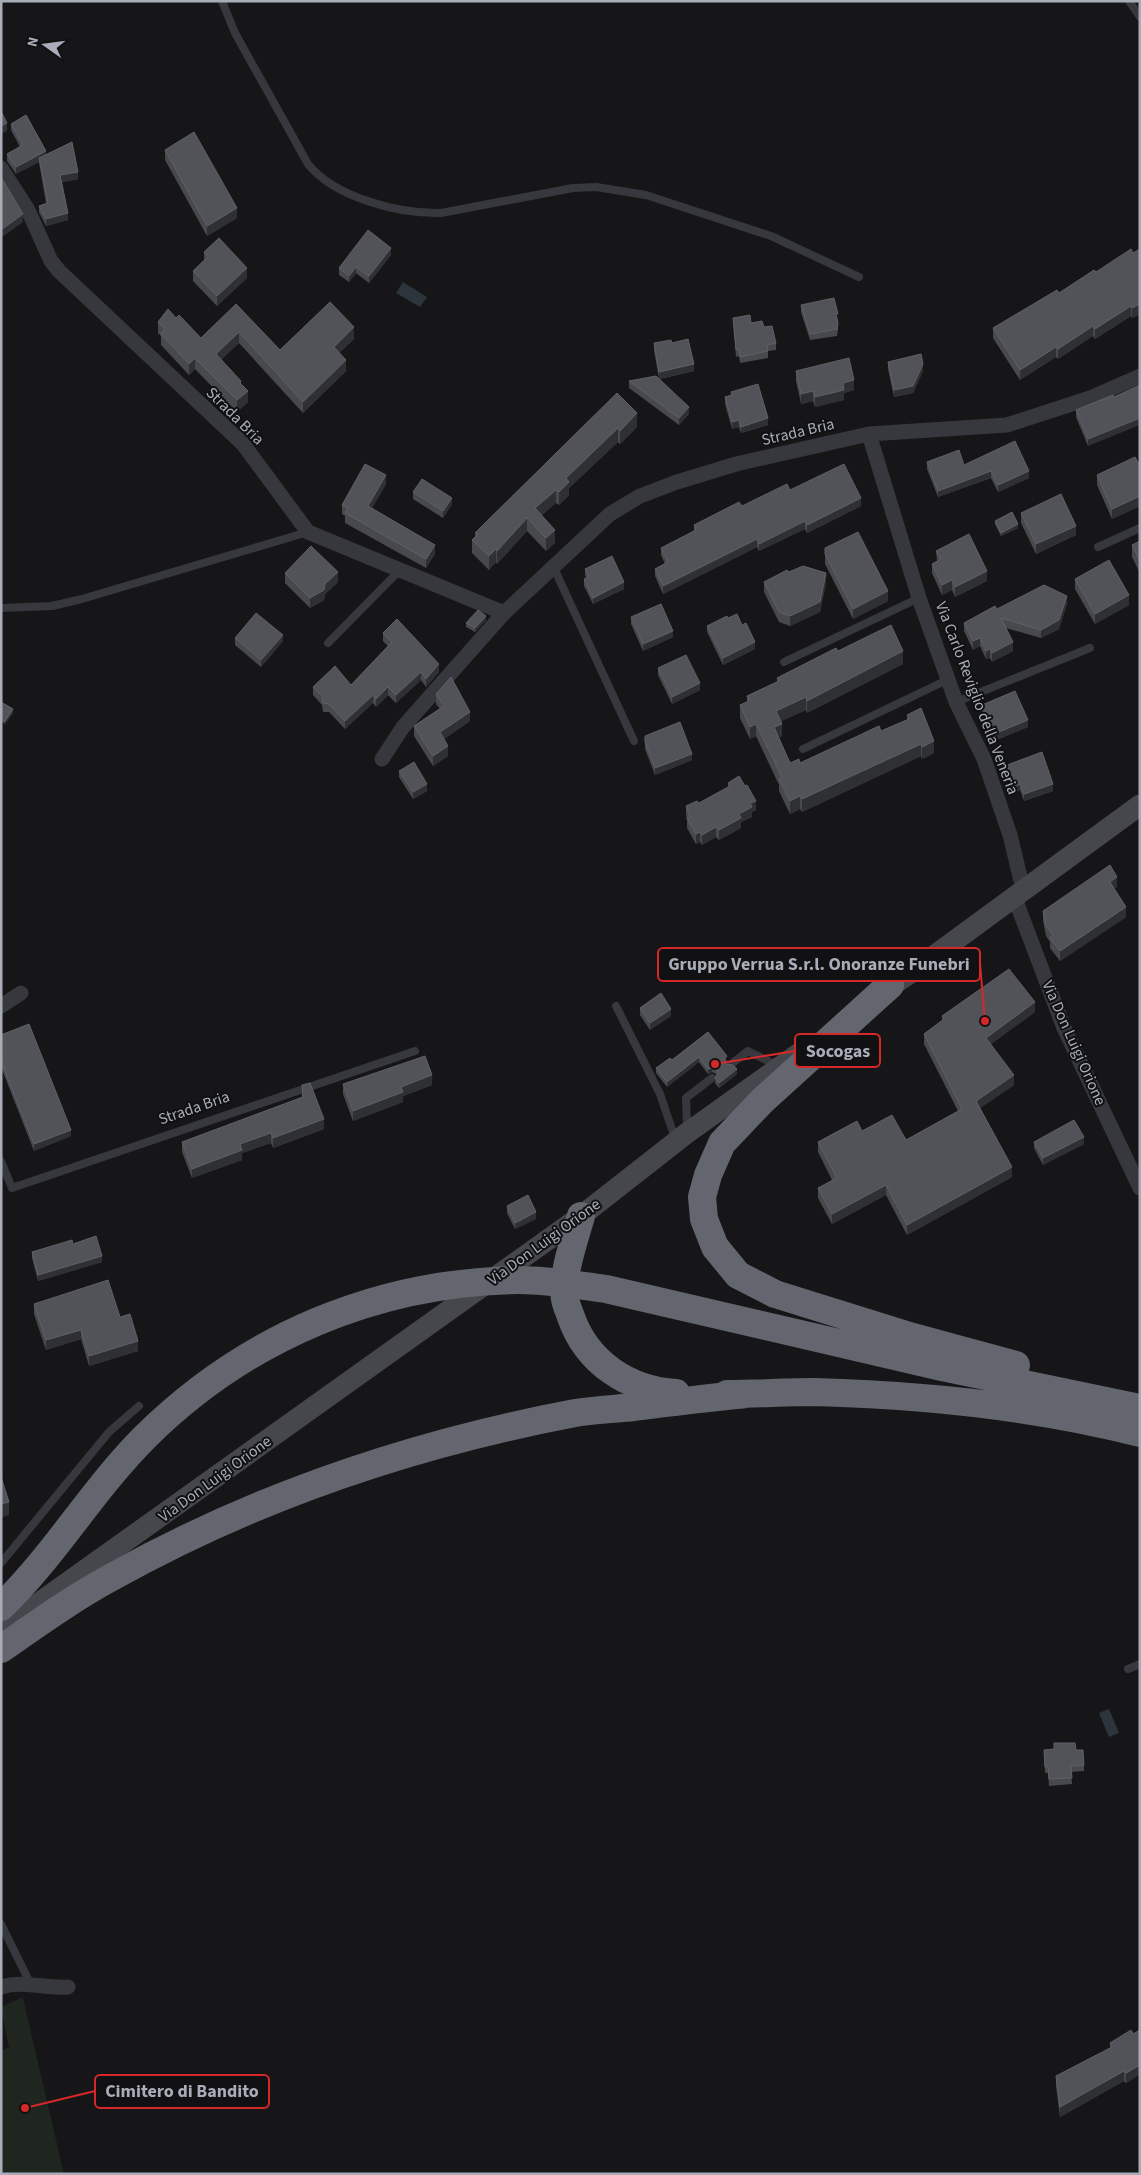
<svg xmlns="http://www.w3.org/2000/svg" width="1141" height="2175" font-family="'Source Sans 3',sans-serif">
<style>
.green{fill:#1e261f}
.water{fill:#2c353c}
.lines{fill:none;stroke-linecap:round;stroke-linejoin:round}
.lane{stroke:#37383d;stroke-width:8}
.street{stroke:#37383d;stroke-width:15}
.secondary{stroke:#45474d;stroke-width:21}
.highway{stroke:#63666e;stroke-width:28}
.wall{fill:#47494d}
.shaded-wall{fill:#2f3033}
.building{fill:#525359;stroke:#5f6168}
.labels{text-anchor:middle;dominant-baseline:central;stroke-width:4;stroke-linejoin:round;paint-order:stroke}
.street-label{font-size:16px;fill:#a8adb8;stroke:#111113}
.leader{fill:none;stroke:#d62828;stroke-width:2}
.callout-dot{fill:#d62828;stroke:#111113;stroke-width:2}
.callout{fill:#111113;stroke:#d62828;stroke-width:2}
.callout-label{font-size:18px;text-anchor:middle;font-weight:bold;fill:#a8adb8}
</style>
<rect width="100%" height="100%" fill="#161618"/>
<path class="green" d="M23 1997 25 2007 64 2174H1V2050L9 2048 1 2007Z"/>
<path class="water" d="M403 282 427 297 420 307 396 293Z
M1109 1709 1119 1733 1109 1737 1099 1713Z"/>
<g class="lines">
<path class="lane" d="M222 1 235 33 308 164C335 198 400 214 441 213L573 188 596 187 646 195 771 236 859 277
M1129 1 1140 17
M1098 547 1140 528
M553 566 634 741
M1 608 52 606 82 599 308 532
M328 643 400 570
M784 662 919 598
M956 702 1090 648
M803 749 947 680
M616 1006 660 1094 676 1141
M730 1065 748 1051 778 1066
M687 1128 686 1098 712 1078
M1 1161 12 1188 415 1051
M1 1563 109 1432 139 1406
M1128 1669 1140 1664
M1 1924 31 1985"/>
<path class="street" d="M1 168 28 210 51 261 59 271 243 444 308 532 504 613
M869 434 919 598 956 702 984 759 1010 835 1023 889
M382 759 403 727 504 613 610 514 640 496 677 482 736 464 869 434 1007 425 1090 398 1140 376
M1014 896 1064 1028 1140 1188
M1 1006 21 993
M1 1987C23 1980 46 1989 68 1987"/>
<path class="secondary" d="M879 994 912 972 1140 805
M1 1630 581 1216 687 1133 798 1054"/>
<path class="highway" d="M890 985 763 1100 722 1143 708 1175 702 1197 704 1219 715 1247 738 1275 775 1294 913 1337 1016 1365
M581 1216C575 1238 561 1276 565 1299 566 1305 569 1311 571 1317 587 1363 629 1390 676 1393
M727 1394C756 1394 786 1392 815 1392 924 1395 1034 1406 1140 1433
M1 1607C55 1555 92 1490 145 1437 246 1337 377 1282 519 1280 548 1280 577 1285 606 1289L942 1367 1140 1408
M1 1649C37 1624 73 1598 112 1577 257 1496 412 1444 575 1413 594 1410 615 1409 634 1407 671 1402 709 1398 746 1394"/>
</g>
<path class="wall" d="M11 124 46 155 78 179 62 182 68 220 46 226 39 212V206L46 203 39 162 16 174 7 161V154L20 147 11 130Z
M165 150 237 218 207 236 165 160Z
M1140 249V314L1132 318 1131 316 1095 339 1093 336 1058 359 1056 357 1020 380 993 338V328L1059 293 1096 272 1133 253Z
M204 252 247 278 217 306 193 281V271L204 260Z
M391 255 369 283 356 273 349 282 339 275V268Z
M236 304 280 350 354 339 339 353 346 371 303 413 239 343 221 360 241 384 248 402 237 412 195 369 189 375 161 345V336L158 333V322L176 318 201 338Z
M801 305 838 320V330L837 336 810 340 801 312Z
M733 318 751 323 764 327 776 343V350L768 351V358L740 363 739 356 736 357Z
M654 343H672L694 371 660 379 689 414 679 425 629 388V381L659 379 654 350Z
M888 362 923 371 913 393 894 397 888 369Z
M796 371 854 390 844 393V400L815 407 813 401 801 404 796 381Z
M731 392 768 425 741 433 739 427 732 429 725 404V397L731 396Z
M617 393 637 427 620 444 618 442 569 488V495L559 505 556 503 542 515 555 543 546 551 527 531 497 564 496 562 489 570 472 553V540L475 537V533Z
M1114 397 1088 446 1076 417V410Z
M927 462 964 465 1029 478 998 492 991 478 938 497 927 469Z
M1140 466V506L1112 519 1097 485V475Z
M386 484 372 508 435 554 426 568 345 523V516L342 514V505Z
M790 490 861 506 807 533 805 529 759 551 757 547 663 594 655 576V569L665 564 661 555V548L694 531V525L742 506Z
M413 492 452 504 443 518 413 499Z
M1021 513 1076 535 1036 554 1021 523Z
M995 521 1018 528 1001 536 995 524Z
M1140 541V573L1132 557V545Z
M936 551 987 581 955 597 952 590 942 595 932 573V564L937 561Z
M825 554 888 601 853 619 825 564Z
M585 569 624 589 593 604 584 586V579L586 578 585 575Z
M789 572 826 583 820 612 790 626 779 622 764 592V582Z
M285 573 338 582 325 594 324 600 310 608 285 583Z
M1075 579 1129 605 1095 624 1075 589Z
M1067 604 1059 629 1041 638 1006 628 1013 651 992 662 990 658 986 659 980 646 973 650 964 631V623L997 609Z
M631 617 673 637 643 651 631 624Z
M728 618 755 649 723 665 707 632V626Z
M486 620 475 632 466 627V623Z
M383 633 439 672 426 687 421 680 396 703 388 695 376 707 373 703 345 729 329 712H323L322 705 313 695V687L351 685 388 646 383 641Z
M235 638 283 641 261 667 235 645Z
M838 651 903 664 807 713 806 710 781 721 782 736 778 737 790 763H800L881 731 907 720V715L934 753 922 759 921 756 802 812 800 809 790 814 779 791V785L756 736 750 739 740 718V705L747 702V696L777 682V678Z
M658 668 700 690 672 704 658 675Z
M436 694 470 721 444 739 448 756 433 766 414 736V726L440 709 436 704Z
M1 702 13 713 5 724 1 721Z
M982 705 1028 727 994 741 982 712Z
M645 736 692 760 655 775 645 749Z
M1007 765 1053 791 1024 801 1020 790 1015 792 1007 772Z
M399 771 427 791 413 799 399 777Z
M728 783 756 810 752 812V817L741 822V828L719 840 716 837 702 845 700 842 696 844 687 828V820L686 816V806L699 803 728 787Z
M1117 887 1114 889 1126 917 1060 961 1050 948V942L1046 936 1043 921V911Z
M640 1008 671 1016 650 1030 640 1015Z
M1035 1012 991 1044 1014 1085 980 1108 1012 1177 907 1235 886 1195 832 1224 818 1198V1188L832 1180 818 1152V1142L862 1131 906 1140 958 1111 924 1044V1034L942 1021V1016Z
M708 1032 727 1061 725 1063 726 1064 737 1074 719 1088 715 1083 716 1074 712 1072 708 1074 699 1062 667 1087 656 1073V1068L672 1060Z
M1 1035 71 1136 34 1151 1 1067Z
M343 1084 432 1085 403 1096V1102L353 1121 343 1094Z
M302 1085 324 1129 273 1148 271 1143 242 1153V1160L192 1178 182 1152V1142L302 1097Z
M1034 1142 1084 1144 1043 1165 1034 1148Z
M507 1206 536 1219 515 1229 507 1213Z
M73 1244 102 1262 38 1281 32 1258V1252Z
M34 1304 120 1317 138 1351 89 1366 81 1339 46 1350 34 1314Z
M1044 1750H1076L1084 1765V1771L1071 1772 1072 1784 1049 1786 1048 1773H1045Z
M1140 2030V2074L1126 2083 1124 2081 1060 2117 1056 2086V2076L1110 2048V2043L1133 2034Z"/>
<path class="shaded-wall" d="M7 123V131L1 134V126Z
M46 151V158H39V162L16 174V167Z
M78 172V179L60 182V175Z
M237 208V218L207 236V226Z
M68 213V220L46 226V219Z
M23 214V222L1 238V230Z
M391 248V255L369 283V276Z
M356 267V273L349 282V276Z
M247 268V278L217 306V296Z
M1140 304V314L1132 318V308Z
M1131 306V316L1095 339V329Z
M1093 326V336L1058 359V349Z
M354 327V339L334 358V347Z
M239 332V343L216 365V354Z
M1056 347V357L1020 380V370Z
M195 358V369L189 375V364Z
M346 360V371L303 413V402Z
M694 364V371L659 379V372Z
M923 364V371L913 393 894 397V390Z
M854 380V390L844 393V400L815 407V397L843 383Z
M248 391V402L237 412V400Z
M813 391V401L801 404V394Z
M689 407V414L679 425V418Z
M637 413V427L620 444V431Z
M768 418V425L741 433V427Z
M1140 418V425L1088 446V439Z
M739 420V427L732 429V422Z
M618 428V442L569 488V495L559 505V492L566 478Z
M991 471V478L938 497V491Z
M1029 471V478L998 492V485Z
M386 475V484L368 515V506Z
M556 490V503L535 521V508Z
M1140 496V506L1112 519V509Z
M452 498V504L443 518V511Z
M861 498V506L807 533V525Z
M527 518V531L497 564V551Z
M805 521V529L759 551V544Z
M1018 524V528L1001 536V533Z
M1076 526V535L1036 554V544Z
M555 530V543L546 551V538Z
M757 539V547L663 594V586Z
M435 545V554L426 568V559Z
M496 549V562L489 570V556Z
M987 571V581L955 597V587Z
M338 572V582L325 594 324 600 310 608V598Z
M826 573V583L820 612 790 626V616Z
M952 580V590L942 595V585Z
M624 582V589L593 604V598Z
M888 591V601L853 619V609Z
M1129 595V605L1095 624V614Z
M1067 596V604L1059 629 1041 638V630Z
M486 616V620L475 632V628Z
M673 631V637L643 651V644Z
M283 635V641L261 667V660Z
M980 638V646L973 650V641Z
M755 642V649L723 665V658Z
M1013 642V651L992 662V653Z
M990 649V658L986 659V651Z
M903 651V664L807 713V701Z
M439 664V672L426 687V679Z
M421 672V680L396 703V695Z
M700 683V690L672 704V697Z
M388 687V695L376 707V699Z
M373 695V703L345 729V721Z
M806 697V710L776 724V711Z
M13 709V713L5 724V721Z
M470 712V721L440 742V732Z
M1028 720V727L994 741V734Z
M756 724V736L750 739V727Z
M782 724V736L774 740V727Z
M934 741V753L922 759V747Z
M921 744V756L802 812V799Z
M448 746V756L433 766V756Z
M692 754V760L655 775V768Z
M427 784V791L413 799V792Z
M1020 784V790L1015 792V786Z
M1053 784V791L1024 801V794Z
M800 796V809L790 814V801Z
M756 801V810L752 812V817L741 822V828L719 840V830L750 803Z
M716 827V837L702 845V835Z
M700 832V842L696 844V834Z
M1117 877V887L1110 892V882Z
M1126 907V917L1060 961V951Z
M1035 1002V1012L986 1048V1038Z
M671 1009V1016L650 1030V1023Z
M699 1057V1062L667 1087V1082Z
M712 1068V1072L708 1074V1069Z
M737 1069V1074L719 1088V1083Z
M432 1075V1085L403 1096V1102L353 1121V1111L401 1087Z
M1014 1075V1085L976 1111V1101Z
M324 1119V1129L273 1148V1138Z
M71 1130V1136L34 1151V1144Z
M271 1133V1143L242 1153V1160L192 1178V1169L240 1144Z
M1084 1137V1144L1043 1165V1158Z
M1012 1167V1177L907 1235V1225Z
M886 1185V1195L832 1224V1214Z
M536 1212V1219L515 1229V1223Z
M102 1256V1262L38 1281V1275Z
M81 1330V1339L46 1350V1340Z
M138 1341V1351L89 1366V1356Z
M9 1502V1515L1 1518V1504Z
M1140 2065V2074L1126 2083V2073Z
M1124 2071V2081L1060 2117V2107Z"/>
<path class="building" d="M1 111 7 123 1 126Z
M26 115 46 151 16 167 7 154 23 145 11 124Z
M194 132 237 208 207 226 165 150Z
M72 142 78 172 60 175 68 213 46 219 39 206 48 203 39 158Z
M1 177 23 214 1 230Z
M368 230 391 248 369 276 356 267 349 276 339 268Z
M219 238 247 268 217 296 193 271 208 257 204 252Z
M1131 249 1133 253 1140 249V304L1132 308 1131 306 1095 329 1093 326 1058 349 1056 347 1020 370 993 328 1057 290 1059 293 1094 270 1096 272Z
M834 298 838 314H836L838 323 837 329 810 334 801 305Z
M330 302 354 327 334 347 346 360 303 402 239 332 216 354 241 381 240 383 248 391 237 400 195 358 189 364 161 334 165 329 158 322 168 309 176 318 179 315 201 338 236 304 280 350Z
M750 315 751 323 762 321 764 327 772 326 776 343 767 345 768 351 740 357 739 349 736 350 733 318Z
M688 339 694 364 659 372 654 343 671 340 672 343Z
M921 354 923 364 913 386 894 390 888 362Z
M849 358 854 380 843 383 844 390 815 397 813 391 801 394 796 371Z
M656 376 689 407 679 418 629 381Z
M758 384 768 418 741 427 739 420 732 422 725 397 732 395 731 392Z
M1140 385V418L1088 439 1076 410 1113 395 1114 397Z
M617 393 637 413 620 431 618 428 566 478 569 482 559 492 556 490 535 508 555 530 546 538 527 518 497 551 496 549 489 556 472 540 478 534 475 533Z
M1015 441 1029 471 998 485 991 471 938 491 927 462 959 450 964 465Z
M1135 457 1140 466V496L1112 509 1097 475Z
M365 464 386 475 368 506 435 545 426 559 345 513 348 508 342 505Z
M844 464 861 498 807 525 805 521 759 544 757 539 663 586 655 569 668 562 661 548 696 530 694 525 739 502 742 506 787 484 790 490Z
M422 479 452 498 443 511 413 492Z
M1061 494 1076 526 1036 544 1021 513Z
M1012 512 1018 524 1001 533 995 521Z
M858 532 888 591 853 609 825 554V548Z
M969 534 987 571 955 587 952 580 942 585 932 564 941 559 936 551Z
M1140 541V561L1132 545Z
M311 546 338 572 325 584 324 590 310 598 285 573Z
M612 556 624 582 593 598 584 579 589 577 585 569Z
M1109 560 1129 595 1095 614 1075 579Z
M803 566 826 573 820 602 790 616 779 612 764 582 787 570 789 572Z
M1044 585 1067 596 1059 620 1041 630 1001 618 1013 642 992 653 990 649 986 651 980 638 973 641 964 623 995 606 997 609Z
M661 604 673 631 643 644 631 617Z
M478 610 486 616 475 628 466 623Z
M256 613 283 635 261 660 235 638Z
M737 614 742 625 746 623 755 642 723 658 707 626 727 616 728 618Z
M397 619 439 664 426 679 421 672 396 695 388 687 376 699 373 695 345 721 329 704 323 703 322 696 313 687 335 666 351 685 392 642 383 633Z
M891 625 903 651 807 701 806 697 776 711 782 724 774 727 790 763 799 759 800 763 879 726 881 731 909 719 907 715 921 708 934 741 922 747 921 744 802 799 800 796 790 801 779 779 782 777 756 724 750 727 740 705 749 701 747 696 779 681 777 678 836 648 838 651Z
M686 655 700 683 672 697 658 668Z
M451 677 470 712 440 732 448 746 433 756 414 726 444 706 436 694Z
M1015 691 1028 720 994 734 982 705Z
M1 702 13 709 5 721 1 718Z
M680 722 692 754 655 768 645 742V736Z
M1042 752 1053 784 1024 794 1020 784 1015 786 1007 765Z
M414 762 427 784 413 792 399 771Z
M739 776 745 786 747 785 756 801 750 803 752 807 739 814 741 818 719 830 716 827 702 835 700 832 696 834 687 818 690 817 686 806 697 801 699 803 730 786 728 783Z
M1110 865 1117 877 1110 882 1126 907 1060 951 1050 938 1053 935 1046 926 1043 911Z
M1009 969 1035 1002 986 1038 1014 1075 976 1101 1012 1167 907 1225 886 1185 832 1214 818 1188 837 1178 818 1142 857 1121 862 1131 892 1115 906 1140 962 1109 924 1034 944 1019 942 1016Z
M661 993 671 1009 650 1023 640 1008Z
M29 1024 71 1130 34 1144 1 1061V1035Z
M708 1032 727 1056 724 1060 726 1064 733 1065 737 1069 719 1083 715 1078 718 1073 716 1069 712 1068 708 1069 699 1057 667 1082 656 1068 670 1058 672 1060Z
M425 1056 432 1075 401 1087 403 1092 353 1111 343 1084Z
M310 1083 324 1119 273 1138 271 1133 240 1144 242 1150 192 1169 182 1142 303 1097 302 1085Z
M1074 1120 1084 1137 1043 1158 1034 1142Z
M528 1195 536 1212 515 1223 507 1206Z
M96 1236 102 1256 38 1275 32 1252 72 1240 73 1244Z
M108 1280 120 1317 130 1314 138 1341 89 1356 81 1330 46 1340 34 1304Z
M1 1477 9 1502 1 1504Z
M1054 1743H1075L1076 1750H1083L1084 1765 1071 1766 1072 1778 1049 1779 1048 1767H1045L1044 1750 1054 1749Z
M1131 2030 1133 2034 1140 2030V2065L1126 2073 1124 2071 1060 2107 1056 2076 1112 2047 1110 2043Z"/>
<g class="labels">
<g class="street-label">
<text transform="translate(235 416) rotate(45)">Strada Bria</text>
<text transform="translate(798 432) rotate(-13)">Strada Bria</text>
<text transform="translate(977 698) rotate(69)">Via Carlo Reviglio della Veneria</text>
<text transform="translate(1074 1043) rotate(66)">Via Don Luigi Orione</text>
<text transform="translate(194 1108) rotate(-19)">Strada Bria</text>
<text transform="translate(544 1242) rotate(-36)">Via Don Luigi Orione</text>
<text transform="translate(215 1479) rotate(-36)">Via Don Luigi Orione</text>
</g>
</g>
<path class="leader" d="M985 1021L980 964M715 1064L795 1051M25 2108L95 2091"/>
<g class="callout-dot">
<circle cx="985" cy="1021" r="5"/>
<circle cx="715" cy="1064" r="5"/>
<circle cx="25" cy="2108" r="5"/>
</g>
<g class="callout">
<rect x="658" y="948" width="322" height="33" rx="5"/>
<rect x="795" y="1034" width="85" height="33" rx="5"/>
<rect x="95" y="2075" width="174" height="33" rx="5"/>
</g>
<g class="callout-label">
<text x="819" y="970">Gruppo Verrua S.r.l. Onoranze Funebri</text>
<text x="838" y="1057">Socogas</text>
<text x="182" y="2097">Cimitero di Bandito</text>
</g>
<rect width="1141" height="2175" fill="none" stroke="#a8adb8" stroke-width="5"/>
<g transform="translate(45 45) rotate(284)" stroke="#111113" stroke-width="4" paint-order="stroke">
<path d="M0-4L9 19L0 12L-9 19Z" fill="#a8adb8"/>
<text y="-8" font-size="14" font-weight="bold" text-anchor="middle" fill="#a8adb8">N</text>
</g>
</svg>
